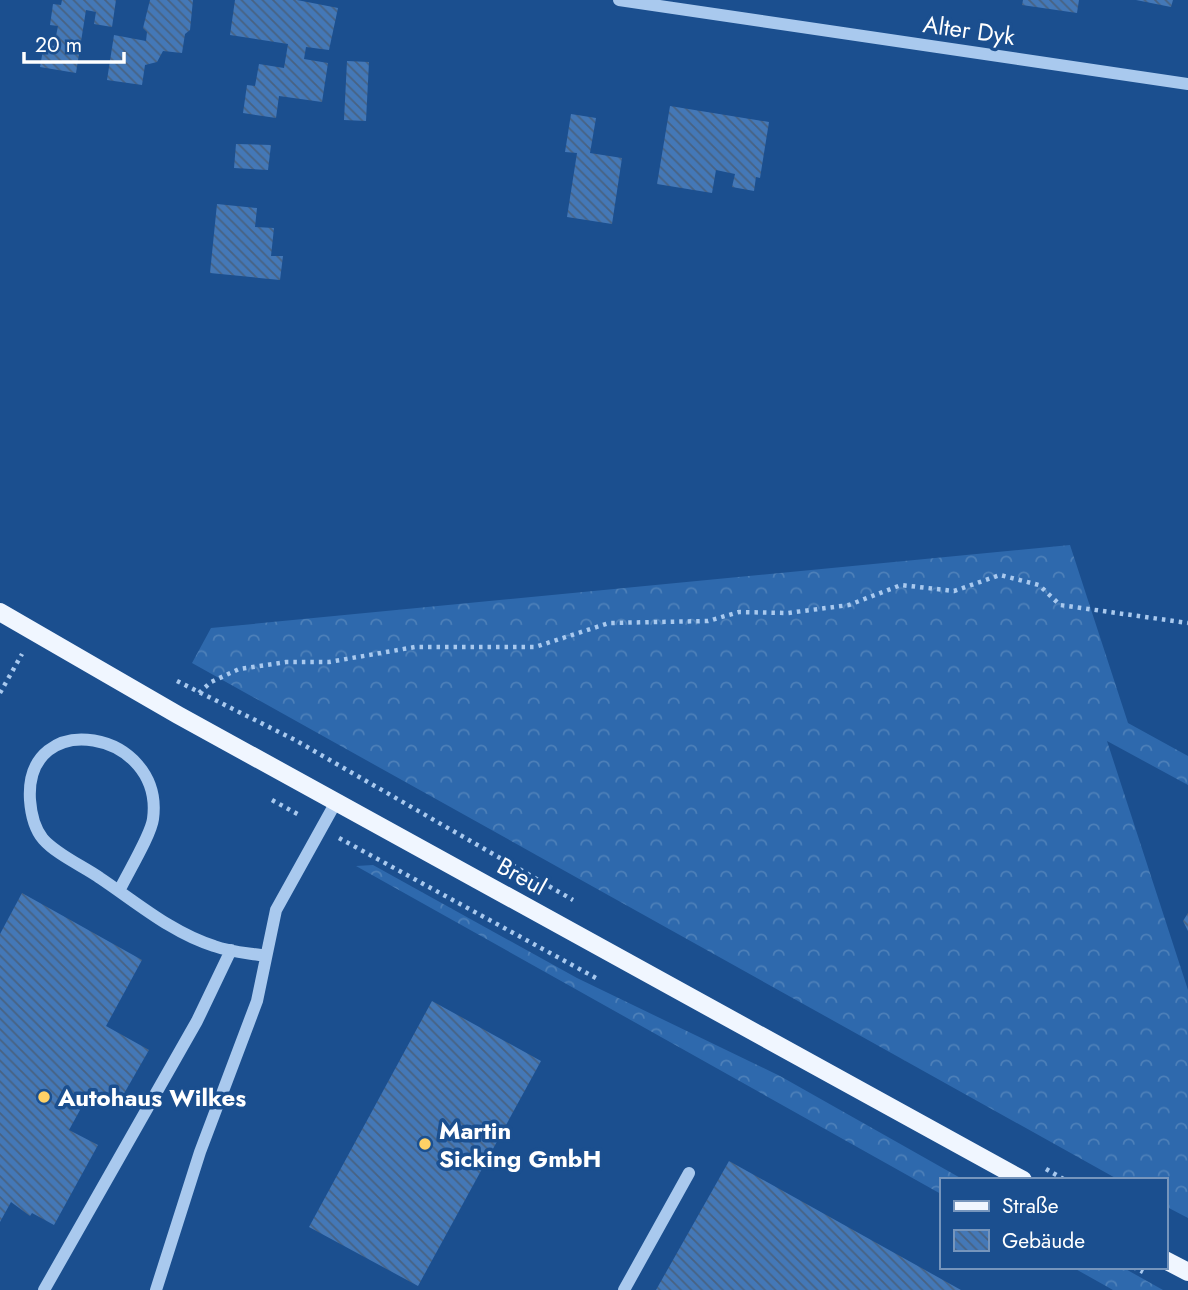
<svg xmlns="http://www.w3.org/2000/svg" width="1188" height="1290" font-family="Jost,sans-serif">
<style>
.forest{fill:url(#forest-crowns)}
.building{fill:url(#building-back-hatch)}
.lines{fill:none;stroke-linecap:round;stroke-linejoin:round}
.path{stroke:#a9c9ee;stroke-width:4.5;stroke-dasharray:3.5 5;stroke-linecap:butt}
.minor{stroke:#a9c9ee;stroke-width:12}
.major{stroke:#f0f6ff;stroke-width:18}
.poi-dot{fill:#ffd166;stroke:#1b4f8f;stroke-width:2.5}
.labels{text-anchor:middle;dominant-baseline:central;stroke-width:7;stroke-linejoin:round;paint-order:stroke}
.street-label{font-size:24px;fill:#fff;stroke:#1b4f8f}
.poi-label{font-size:24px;font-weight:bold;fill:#fff;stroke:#1b4f8f;text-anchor:start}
</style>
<defs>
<pattern id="forest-crowns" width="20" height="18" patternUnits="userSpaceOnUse" patternTransform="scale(1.75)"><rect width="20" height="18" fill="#2e69ad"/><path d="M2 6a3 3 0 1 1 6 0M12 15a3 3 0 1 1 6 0" fill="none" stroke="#4d80b9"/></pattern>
<pattern id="building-back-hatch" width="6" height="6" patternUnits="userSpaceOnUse" patternTransform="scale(1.75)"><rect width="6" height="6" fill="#4478b7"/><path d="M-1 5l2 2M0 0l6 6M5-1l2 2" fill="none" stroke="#486282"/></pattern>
</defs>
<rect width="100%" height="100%" fill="#1b4f8f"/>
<path class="forest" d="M1070 545 1128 723 1188 756V785L1107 741 1188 990V1218L1165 1206V1180H1119L192 663 211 628Z
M373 865 577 978 780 1076 964 1180H941V1194L356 866Z
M1072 1267H1122L1163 1290H1113Z"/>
<path class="building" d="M62 0H116L112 27 94 24 96 12 86 10 76 73 40 67 44 44 54 46 58 26 50 25 53 4 61 5Z
M150 0H193L190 30 185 34 182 53 163 51 157 62 145 65 142 85 107 80 114 35 146 41 147 32 143 28Z
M235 0H297L338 8 329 50 306 47 304 59 328 63 322 102 279 96 276 118 243 113 247 85 255 86 259 64 284 68 288 44 230 35Z
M1023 0H1079L1077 13 1022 5Z
M1136 0H1173L1171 7Z
M347 61 369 62 366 121 344 120Z
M670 106 769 122 760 178 756 177 754 191 732 187 735 174 716 170 712 193 657 184Z
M571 114 596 118 590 153 622 158 612 224 567 217 577 153 565 152Z
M236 144 271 145 268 170 234 168Z
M217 204 257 208 255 227 274 228 271 256H283L280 280 210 273Z
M22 893 142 960 106 1026 149 1050 118 1104 91 1090 69 1130 98 1145 54 1225 32 1213 30 1216 11 1202 0 1222V934Z
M1188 913V931L1183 921Z
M432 1001 541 1061 418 1286 309 1227Z
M729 1161 961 1290H656Z"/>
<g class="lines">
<path class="path" d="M177 681 295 740 573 900
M0 693 22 654
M199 693 211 682 239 669 286 662H329L415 647H535L609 623 708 621 739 612 788 613 849 605 901 585 954 591 1000 575 1039 585 1060 605 1188 623
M272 800 301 816
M339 838 596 978
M1046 1169 1065 1180
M1133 1267 1143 1272"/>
<path class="minor" d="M619 0 1188 84
M119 891C127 874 151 835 153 819 165 730 24 705 30 800 31 814 34 828 43 839 57 855 83 866 100 878 136 902 172 933 214 946 230 952 249 953 266 956
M44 1290 197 1021 231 950
M156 1290 200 1152 257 1001 276 910 336 802
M624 1290 689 1173"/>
<path class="major" d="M0 612 178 715 1023 1180
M1165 1260 1188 1272"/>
</g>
<g class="poi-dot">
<circle cx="44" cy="1097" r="7"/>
<circle cx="425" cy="1144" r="7"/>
</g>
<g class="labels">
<g class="street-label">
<text transform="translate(969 30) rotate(8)">Alter Dyk</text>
<text transform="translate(522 876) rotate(29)">Breul</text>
</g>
<g class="poi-label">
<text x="58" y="1097">Autohaus Wilkes</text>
<text x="439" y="1130">Martin<tspan x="439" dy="28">Sicking GmbH</tspan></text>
</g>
</g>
<rect x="940" y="1178" width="228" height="91" fill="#1b4f8f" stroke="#7695bc" stroke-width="2"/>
<rect x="954" y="1201" width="35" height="10" fill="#f0f6ff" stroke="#7695bc" stroke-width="2"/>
<text x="1002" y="1213" font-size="21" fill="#ffffff">Straße</text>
<rect x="954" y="1230" width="35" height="21" fill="url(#building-back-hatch)" stroke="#7695bc" stroke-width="2"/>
<text x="1002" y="1248" font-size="21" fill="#ffffff">Gebäude</text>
<path d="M24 52v10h100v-10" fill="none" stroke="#ffffff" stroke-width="3.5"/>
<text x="35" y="52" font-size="21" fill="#ffffff" stroke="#1b4f8f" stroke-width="5" paint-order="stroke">20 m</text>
</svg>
